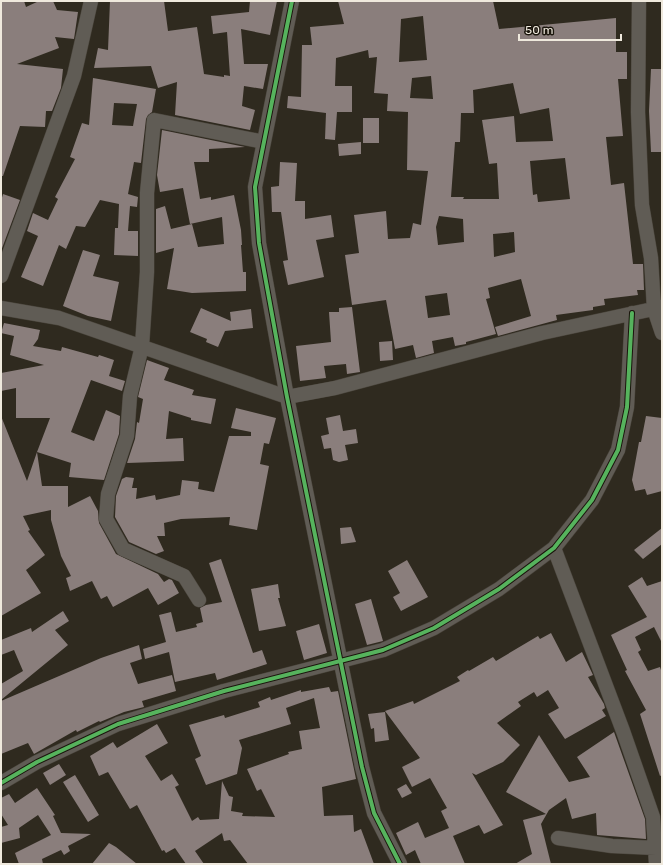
<svg xmlns="http://www.w3.org/2000/svg" width="663" height="865" font-family="Rubik,sans-serif">
<style>
.building{fill:#8a7e7c;fill-rule:evenodd}
.lines{fill:none;stroke-linecap:round;stroke-linejoin:round}
.minor-casing{stroke:#4a453c;stroke-width:15}
.minor{stroke:#605c55;stroke-width:14}
.cycleway-casing{stroke:#1a150c;stroke-width:6}
.cycleway{stroke:#56b35d;stroke-width:4}
</style>
<rect width="100%" height="100%" fill="#2f2a1f"/>
<path class="building" d="M1 1H24L26 7 39 1H53L57 10 78 12 74 39 55 37 59 48 17 64 63 69 61 88 52 111H46L45 127 20 126 3 176H1Z
M110 1H164L168 31 197 27 204 74 224 77V75L230 76 227 32 213 34 211 16 249 12 250 1H277L270 35 241 29 244 64H268L263 89 244 86 242 106 255 110 250 130 175 115 177 82 158 88 151 66 94 68 98 48 108 50Z
M338 1H493L499 29 616 18V52H627V79H618L623 136 606 137 611 185 624 183 633 264H643L644 290H637L638 295 604 299 605 305 593 307V310L556 315 557 320 498 336 495 327 531 316 521 279 488 288 490 298 486 299 496 334 466 342V344L455 346 453 337 432 341 434 353 416 358 413 345 395 349 386 300 352 305 345 255 359 253 354 215 386 211 388 239 410 238 413 223 421 225 428 171 407 170 408 112 387 111 388 94 374 93 377 57 369 58 368 50 336 58 335 86H352V112H337L335 140 325 139 326 113 287 108 288 96 301 97 302 45H312L310 27 344 24ZM423 16 427 60 399 62 401 19ZM431 76 433 99 410 98 412 78ZM513 83 520 114 549 108 553 141 516 142 514 116 482 120 489 164 497 163 499 199H463L464 197H451L455 142H460L461 113H474L473 90ZM565 158 570 199 538 202 537 194 533 195 530 161ZM439 216 463 219 464 242 438 245 436 227ZM514 232 515 252 494 257 493 234ZM447 293 450 315 428 318 425 296Z
M651 69H662V152H651L649 111Z
M93 78 156 89 152 112 148 115 146 119 141 163 134 162 128 194 138 197 137 207 130 206 128 231H138V256L114 255 115 228H118L119 204 100 200 85 227 76 226 66 249 59 245 43 286 21 277 38 236 27 231 33 213 48 220 58 199 55 197 75 159 70 157 82 123 89 125ZM114 103 137 104 133 126 112 125Z
M363 118H379V143H363Z
M162 130 245 147 209 149V162H194L200 199 211 197V200L234 195 241 230 242 245H241L243 272H246V291L192 293 167 289 174 248 156 253V209L165 206 171 229 192 224 198 247 224 244 222 217 190 224 183 188 160 192 157 175Z
M361 142V154L339 156 338 144Z
M280 162 297 163 295 201H305V219L331 215 334 237 316 240 324 277 288 285 283 261 288 260 281 212H272L271 187 279 186Z
M3 194 20 200 1 251V201Z
M83 250 100 255 93 276 119 282 111 321 88 316 63 306Z
M352 307 360 372 347 374 346 364 324 366 326 378 300 381 296 346 331 342 329 312H339V308Z
M201 308 231 321 230 312 251 309 253 328 225 331 218 347 206 342 207 339 190 332Z
M4 323 40 330 38 339 33 346 61 351 62 347 98 357 99 355 114 360 109 376 125 381 122 391 91 380 71 432 94 441 106 410 120 416 119 434 104 480 69 477 71 463 37 452 50 418H16V388L1 391V373L44 365 10 355 14 336 1 333Z
M392 341 393 360 380 361 379 342Z
M147 360 169 368 164 380 194 390 192 395 216 399 211 424 191 420V418L169 411 166 439 183 438 184 461 127 463 135 439 137 422 139 423 143 399 138 397Z
M236 408 276 418 269 444 264 443 260 464 269 466 257 530 229 525 230 517 181 519 164 523 165 536H157L164 551 156 554 129 542 115 517 116 496 122 479 126 477 134 478 132 488H137L136 499 155 495 156 500 180 495 182 480 199 482 198 489 214 492 229 436H251V432L231 428Z
M340 415 343 431 356 429 358 443 345 445 348 460 339 462 333 460 331 448 324 449 321 436 329 434 326 418Z
M1 416 27 481 37 452 42 486H68V507L90 496 98 511 99 523 116 554 158 574 164 582 169 579 172 580 179 593 158 605 148 588 113 607 107 596 101 599 92 581 70 591 66 578 71 576 61 556 51 520V510L23 516 30 530 28 531 45 555 26 570 41 593 1 616Z
M646 416 662 418V491L647 495 645 489 635 491 632 480 639 442H641Z
M351 527 356 542 341 544 340 528Z
M662 528V544L643 559 634 550Z
M221 559 253 653 262 650 267 664 217 680 215 673 175 682 169 652 145 659 143 649 166 642 159 615 171 612 176 632 197 627 196 624 203 622 200 608 206 605 222 602 209 563Z
M407 560 428 597 401 611 393 597 400 593 388 571Z
M642 577 647 586 662 581V643L654 627 635 637 641 650 638 652 648 671 660 667 662 673V775L660 776 640 714 646 710 625 671 627 670 611 635 647 617 628 586Z
M278 584 280 598H278L286 626 259 631 251 589Z
M371 599 383 641 367 645 355 604Z
M63 611 69 621 55 630 68 645 1 700V684L23 671 14 650 1 655V640L31 628 32 632Z
M319 624 327 653 304 660 296 631Z
M551 633 566 662 582 652 593 675 588 677 604 704 605 708 602 710 606 716 565 739 548 714 559 708 548 690 537 697 534 692 518 702 521 706 497 723 520 745 503 762 476 775 472 773 503 825 484 834 479 825 453 836 465 864H421L415 850 406 855 396 833 418 822 425 838 449 828 441 811 447 808 430 778 412 787 402 767 420 758 385 711 413 701 414 704 460 681 457 677 468 670 469 671 493 657 496 661 538 636 540 639Z
M139 645 142 659 130 663 138 684 172 675 176 691 142 701 144 707 124 712 100 722 99 721 77 732 76 730 34 754 28 743 1 754V701L101 658Z
M329 687 331 692 338 691 356 779 322 787 324 816 353 815 354 832 361 829 374 864H248L230 840 224 841 222 833 195 851 204 864H186L175 848 166 853 164 850 162 851 137 805 130 809 108 772 99 776 90 756 113 742 117 748 157 724 168 743 145 756 161 781 172 774 179 785 175 787 192 821 198 817 200 820 219 819 222 781 229 796 233 797 231 811 243 813 242 816 275 817 261 789 257 791 247 769 289 754 288 752 302 749 299 731 320 728 314 698 286 708 291 724 239 740 242 748 237 774 206 785 195 759 201 756 189 725 224 715 225 718 260 707 258 702 270 697 271 700 301 690V692Z
M385 712 389 740 375 742 374 728 371 729 368 714Z
M614 732 645 819 646 839 597 835 596 813 572 819 566 798 549 810 541 824 551 864H515L532 854 523 820 546 814 506 792 539 735 569 782 590 777 577 757Z
M59 764 66 775 50 785 43 773Z
M75 775 99 815 88 822 63 782Z
M406 784 412 793 402 798 397 789Z
M37 788 55 815 53 816 61 833 91 834 68 846 70 851 64 855 61 850 42 859 43 864H19L15 853 51 835 38 815 19 828 20 838 1 843V827L8 825 1 814V798L9 794 15 803Z
M109 843 116 847 137 864H92Z"/>
<g class="lines">
<defs>
<path id="minor" d="M292 1 255 187 259 243 287 397 362 767 374 813 400 864
M639 1 638 112 642 205 651 258 654 309 662 333
M1 276 74 76 91 1
M1 308 59 318 287 397 335 388 542 333 662 307
M554 548 623 731 653 817 656 864
M199 600 184 576 123 549 106 519 108 494 127 436 130 396 142 346 147 272V193L154 120 264 142
M1 783 37 762 118 724 224 691 383 650 434 628 499 589 554 548 592 500 618 450 627 407 632 313
M558 838 612 846 656 848"/>
</defs>
<use href="#minor" class="minor-casing"/>
<use href="#minor" class="minor"/>
<defs>
<path id="cycleway" d="M292 1 255 187 259 243 287 397 362 767 374 813 400 864
M1 783 37 762 118 724 224 691 383 650 434 628 499 589 554 548 592 500 618 450 627 407 632 313"/>
</defs>
<use href="#cycleway" class="cycleway-casing"/>
<use href="#cycleway" class="cycleway"/>
</g>
<rect width="663" height="865" fill="none" stroke="#efe9dd" stroke-width="4"/>
<path d="M519 34v6h102v-6" fill="none" stroke="#efe9dd" stroke-width="2"/>
<text x="525" y="34" font-size="12" fill="#efe9dd" stroke="#1a150c" stroke-width="3" paint-order="stroke">50 m</text>
</svg>
